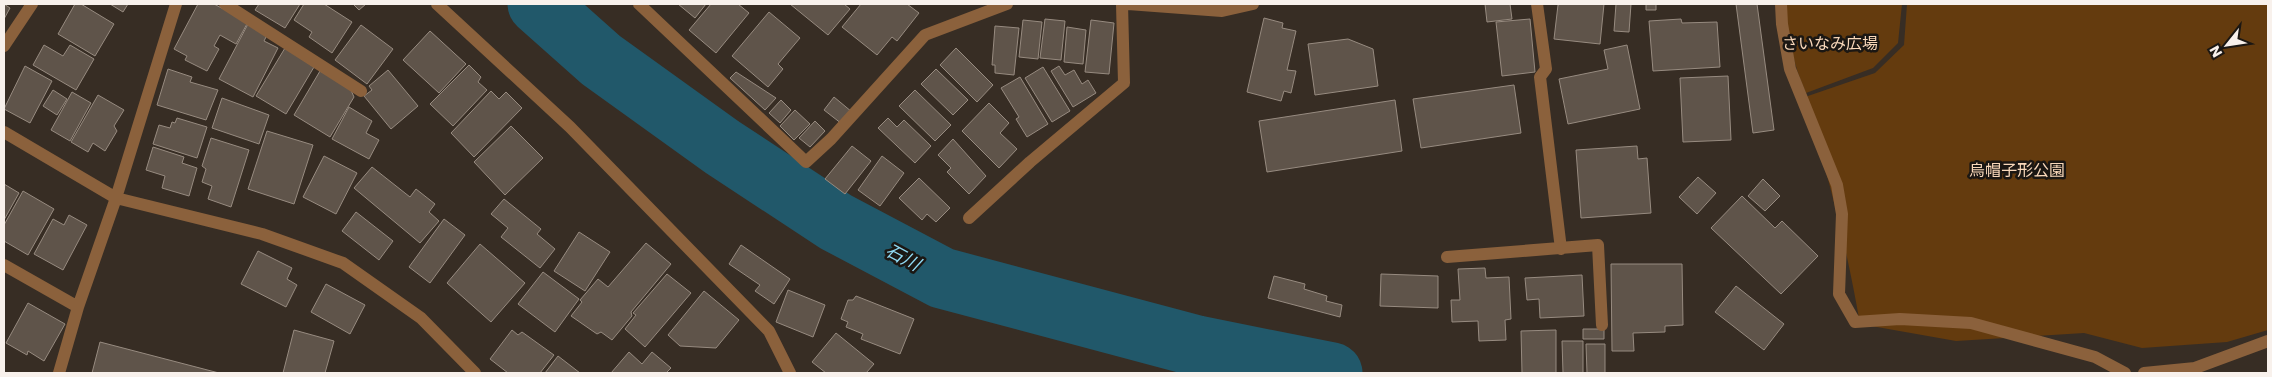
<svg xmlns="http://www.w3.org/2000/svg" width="2272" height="377" font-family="Poppins,'Noto Sans JP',sans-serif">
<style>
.green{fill:#643b0e}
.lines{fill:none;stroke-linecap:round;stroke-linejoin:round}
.river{stroke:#21586a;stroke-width:61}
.building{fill:#5f544a;stroke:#978b80}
.street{stroke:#8b613c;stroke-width:12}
.labels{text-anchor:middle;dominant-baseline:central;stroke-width:5;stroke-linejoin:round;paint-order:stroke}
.park-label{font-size:16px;fill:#f9d8ba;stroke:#1b1713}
.water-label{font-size:18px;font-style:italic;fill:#90daf4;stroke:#1b1713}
</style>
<rect width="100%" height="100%" fill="#372d24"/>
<path class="green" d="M1786 4H1902L1898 43 1873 68 1806 93C1793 64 1787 35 1786 4Z
M1907 4H2268V330L2227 342 2142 348 2084 333 1956 341 1860 324C1847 247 1827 172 1805 97L1875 73 1904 45Z"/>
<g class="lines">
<path class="river" d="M538 4 601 60 722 147 836 222 942 278 1197 346 1332 373"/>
</g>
<path class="building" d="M4 4 10 8 4 19Z
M75 4H81L114 24 95 56 58 34Z
M110 4H128L123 12Z
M198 4H214L248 22 236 44 220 35 214 46 219 49 207 71 185 60 187 56 174 49Z
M259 4H300L285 28 255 10Z
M304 4H324L352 22 332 53 309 37 312 32 294 20Z
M353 4H366L359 10Z
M678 4H706L695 18Z
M711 4H738L749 13 716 53 689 30Z
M790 4H844L850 9 828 35Z
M861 4H907L919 13 897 41 892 37 877 55 842 27Z
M1485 4H1510L1512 19 1487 22Z
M1561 4H1604L1600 44 1554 39 1558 5Z
M1616 4H1631L1629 32 1614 31Z
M1646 4H1656V10H1646Z
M1736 4H1757L1774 130 1753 133Z
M769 12 800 38 778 64 783 69 768 87 732 56Z
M1264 18 1283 23 1282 28 1296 31 1287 70 1296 71 1291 93 1284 91 1281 101 1247 92Z
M1045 19 1065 21 1061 60 1040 58Z
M1530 19 1535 72 1502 76 1496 22Z
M1681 19 1682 23 1717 22 1720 67 1653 71 1649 21Z
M1023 20 1042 22 1038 59 1019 57Z
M1091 20 1114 23 1109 74 1085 72Z
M248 24 267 35 264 41 278 48 253 97 219 79Z
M361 25 393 49 367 84 335 60Z
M995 26 1019 28 1014 75 995 73V65H992Z
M1067 27 1086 30 1083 64 1064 62Z
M430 31 466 64 439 93 403 60Z
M1348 39 1373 49 1378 86 1315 95 1308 44Z
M44 45 63 56 70 45 94 59 76 90 33 65Z
M1627 45 1640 109 1568 124 1559 79 1608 69 1604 50Z
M285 48 314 67 286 114 256 96Z
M956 48 993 85 977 102 940 65Z
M469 65 481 77 478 82 487 90 453 126 430 104Z
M25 66 52 81 30 123 4 109Z
M1059 66 1065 75 1074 70 1082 84 1088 80 1096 93 1073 107 1051 71Z
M1043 67 1070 111 1052 122 1025 78Z
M168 69 192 77 190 82 218 90 206 120 157 105Z
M936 69 968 100 953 115 921 84Z
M388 70 418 106 391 129 364 96 372 90 369 86Z
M320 71 350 88 354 97 330 137 294 115Z
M736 72 776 98 765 110 730 78Z
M1728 76 1731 140 1683 142 1680 78Z
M1020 77 1048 124 1027 137 1016 119 1019 117 1001 88Z
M1514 85 1521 133 1421 148 1413 99Z
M53 90 67 99 57 115 43 106Z
M915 90 951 125 935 141 899 106Z
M491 91 499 99 506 92 522 108 474 157 451 133Z
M72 92 91 103 70 141 51 130Z
M98 95 124 110 114 126 117 131 105 151 93 143 88 152 71 142Z
M834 97 852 112 842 124 824 110Z
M222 98 269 115 259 144 212 128Z
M781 100 791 110 780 123 769 113Z
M1395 100 1402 151 1267 172 1259 121Z
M989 103 1009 123 1000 133 1017 149 999 168 962 131Z
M349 107 372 121 366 133 379 140 369 159 332 139Z
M795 110 810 124 794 140 780 126Z
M177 118 207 127 197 158 153 144 159 125 170 128 172 122 175 123Z
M888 118 897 127 904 120 931 146 915 163 878 128Z
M815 121 825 131 810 147 799 138Z
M511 126 543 158 505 195 474 162Z
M267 131 313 145 294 204 248 189Z
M211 138 249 150 231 207 208 199 212 186 202 182 206 169 202 166Z
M953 139 986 176 969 194 947 172 951 168 938 155Z
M852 146 871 161 845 194 825 179Z
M1637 146 1638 159 1647 158 1651 213 1581 218 1576 150Z
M153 147 184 157 182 163 197 168 189 196 162 188 165 176 146 170Z
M324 156 357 173 336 214 303 197Z
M882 156 904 173 880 206 858 190Z
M372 167 410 197 416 189 435 204 429 212 439 221 420 243 354 188Z
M1698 177 1716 193 1697 214 1679 197Z
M919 178 950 208 936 222 927 214 922 220 899 198Z
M1763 179 1780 196 1765 211 1748 196Z
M4 184 19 193 4 220Z
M23 191 54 209 28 255 4 241V225Z
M1742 196 1775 228 1782 221 1818 256 1781 294 1711 228Z
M504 199 541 229 537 234 555 249 540 268 501 237 508 228 491 214Z
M356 212 393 241 379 260 342 231Z
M69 215 87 225 63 270 34 254 53 219 64 225Z
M444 219 465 235 430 283 409 267Z
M579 232 610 252 585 291 554 271Z
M646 243 671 264 631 312 632 316 612 340 601 332 597 334 571 316 582 302 580 300 598 279 608 287Z
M480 244 525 283 491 322 447 283Z
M741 245 790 279 774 304 755 291 760 285 729 264Z
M258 251 292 268 287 279 297 285 286 307 241 284Z
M1611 264H1682L1683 325 1665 326V332L1633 333 1634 351H1612Z
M1485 268 1486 278 1509 277 1511 319 1505 320 1506 340 1479 341 1478 321 1452 322 1451 300H1460L1458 269Z
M543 272 579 299 555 332 518 304Z
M667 274 691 293 645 347 625 329 636 315 633 313Z
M1381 274 1438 276V308L1380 306Z
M1582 275 1584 316 1540 318 1539 299 1527 300 1525 278Z
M1274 276 1305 284 1304 289 1327 296 1326 301 1342 305 1340 317 1268 298Z
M326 284 365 305 350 334 311 312Z
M1736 286 1784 324 1764 350 1715 312Z
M788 290 825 305 813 337 776 322Z
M704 291 739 320 716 348 680 346 668 335Z
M856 296 914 319 900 354 861 339 863 334 846 327 848 322 841 319 848 300H853Z
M28 303 65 324 44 361 28 351 27 355 6 343Z
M1583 329H1604V339H1583Z
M294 330 334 341 325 373H283Z
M512 330 518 335 522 332 554 355 540 373H508L490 359Z
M1556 330V373H1522L1521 331Z
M836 333 874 364 866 373H826L812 362Z
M1562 341H1583V373H1563Z
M100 342 219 373H92Z
M1586 344H1605V373H1587Z
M629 352 642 364 652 352 671 368 666 373H611Z
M558 356 580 373H545Z"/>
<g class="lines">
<path class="street" d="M225 4 361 91
M437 4 570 127 769 331 790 373
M639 4 806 162 831 139 925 35 1007 4
M1128 4 1222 11 1253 4
M1537 4 1546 69 1540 77 1561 249
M1781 4 1782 24 1790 69 1837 185 1842 214 1839 294 1855 322 1900 319 1971 323 2095 357 2125 373
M4 46 32 4
M4 132 116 198 262 234 343 263 421 318 475 373
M969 218 1030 162 1124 83 1122 4
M1447 257 1598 245 1602 325
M4 265 78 307
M59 373 78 307 116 198 176 4
M2144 373 2195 368 2268 341"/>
</g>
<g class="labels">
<g class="park-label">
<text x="1830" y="43">さいなみ広場</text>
<text x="2017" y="170">烏帽子形公園</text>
</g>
<g class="water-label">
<text transform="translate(903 257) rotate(28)">石川</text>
</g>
</g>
<rect width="2272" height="377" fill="none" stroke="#f8f1ec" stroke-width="10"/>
<g transform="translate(2227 45) rotate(240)" stroke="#1b1713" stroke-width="4" paint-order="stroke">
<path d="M0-4L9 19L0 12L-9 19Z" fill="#f8f1ec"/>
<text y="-8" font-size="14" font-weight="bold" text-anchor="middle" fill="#f8f1ec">N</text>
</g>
</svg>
